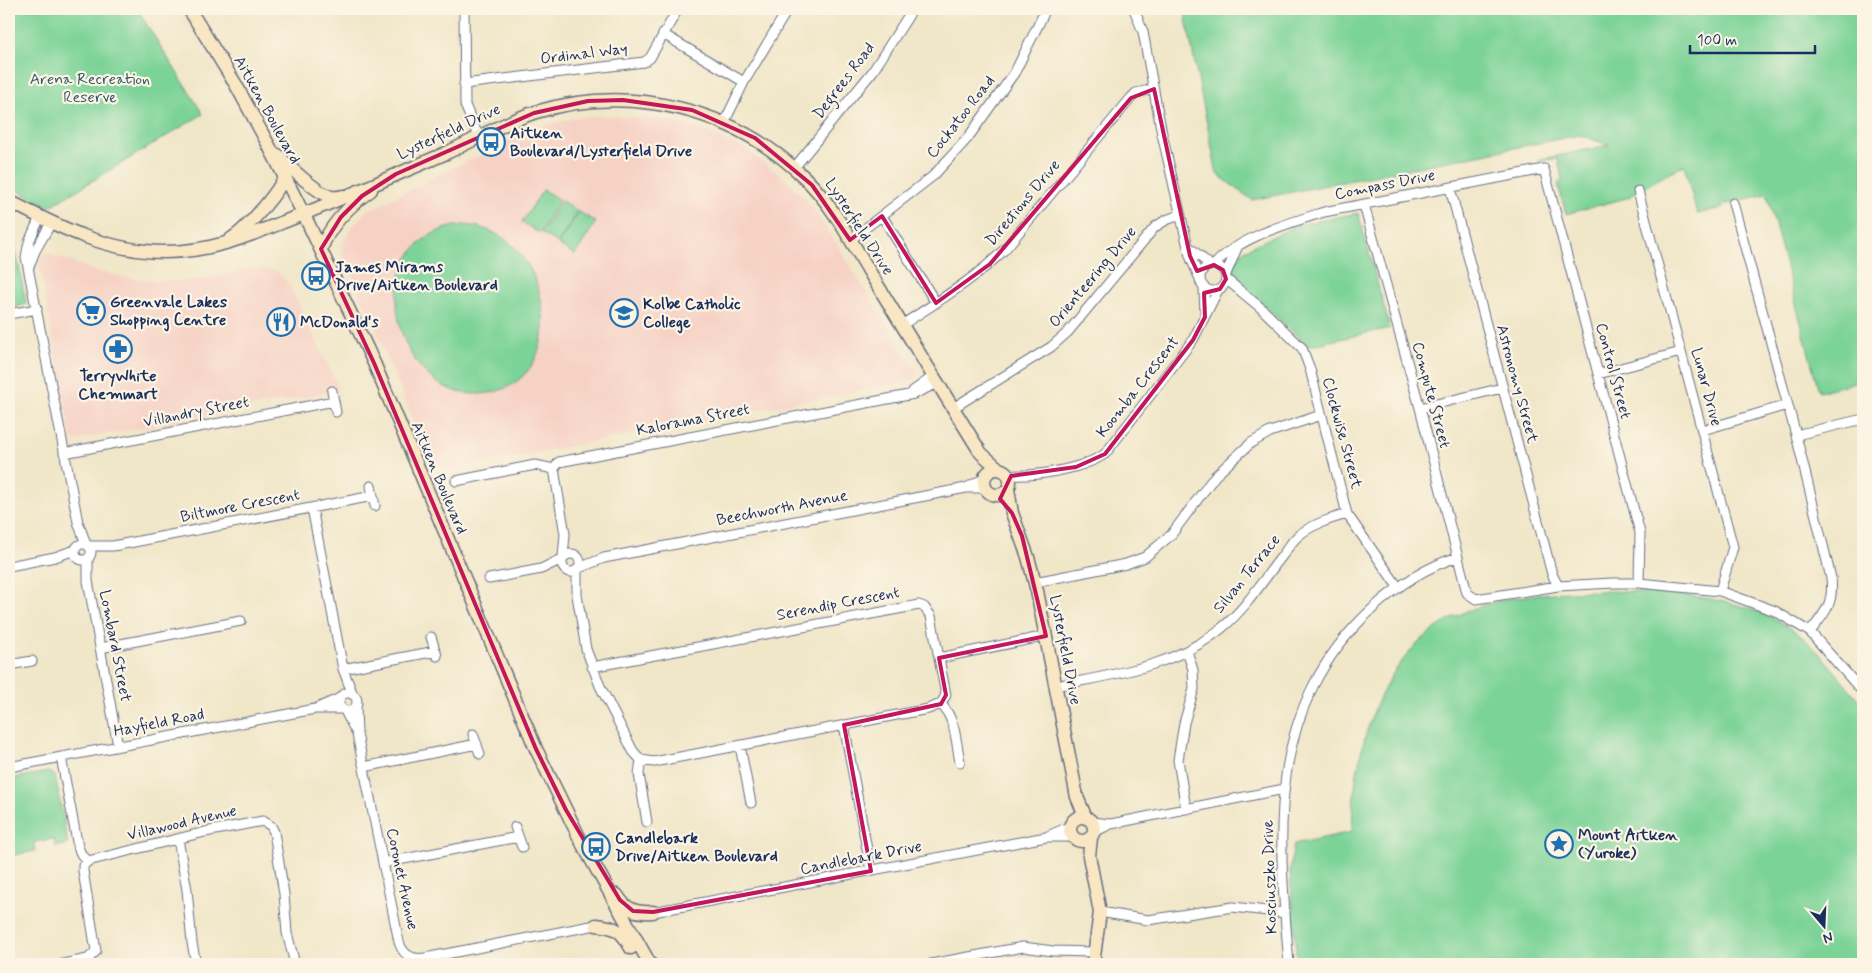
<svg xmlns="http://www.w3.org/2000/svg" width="1872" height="973" font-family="Mynerve,sans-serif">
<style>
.built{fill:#f6d2c5}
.green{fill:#7bd398;stroke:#4b817b}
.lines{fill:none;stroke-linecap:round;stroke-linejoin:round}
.street-casing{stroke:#666f83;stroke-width:11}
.secondary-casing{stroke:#666f83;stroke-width:15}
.street{stroke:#fff;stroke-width:9}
.secondary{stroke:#f9e7c3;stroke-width:12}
.marked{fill:none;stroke:#c2185b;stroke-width:4;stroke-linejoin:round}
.labels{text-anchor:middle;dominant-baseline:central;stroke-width:4.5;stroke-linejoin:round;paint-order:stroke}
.street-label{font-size:16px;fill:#1b2f5e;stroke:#fcf5e5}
.park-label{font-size:16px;fill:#33586c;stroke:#fcf5e5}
.poi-label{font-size:16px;font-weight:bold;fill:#1b2f5e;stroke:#fcf5e5;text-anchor:start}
</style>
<rect width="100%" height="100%" fill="#fcf5e5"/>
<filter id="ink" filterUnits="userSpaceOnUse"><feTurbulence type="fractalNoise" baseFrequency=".02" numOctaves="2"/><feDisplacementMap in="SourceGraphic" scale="10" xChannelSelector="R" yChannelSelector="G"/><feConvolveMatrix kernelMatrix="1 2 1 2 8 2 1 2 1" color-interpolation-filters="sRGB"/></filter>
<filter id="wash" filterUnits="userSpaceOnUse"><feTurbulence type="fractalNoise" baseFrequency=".0096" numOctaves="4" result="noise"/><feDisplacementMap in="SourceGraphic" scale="20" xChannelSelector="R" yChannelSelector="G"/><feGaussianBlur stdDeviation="1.12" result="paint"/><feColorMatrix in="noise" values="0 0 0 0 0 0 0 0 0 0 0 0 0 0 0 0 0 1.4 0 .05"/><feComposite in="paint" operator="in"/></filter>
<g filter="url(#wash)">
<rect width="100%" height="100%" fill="#f0e6c8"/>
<path class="built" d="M597 116 661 119 706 131 746 150 782 176 808 202 828 230 917 374 914 380 448 470 431 461 341 249 349 231 365 212 535 128 574 118Z
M45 252 95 271 124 277 148 280 176 281 204 279 254 268 277 271 291 287 339 389 320 394 72 441 39 263Z"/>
<path class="green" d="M9 9H137L203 114 49 207 9 186Z
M1184 9H1863V380L1819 392 1767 194 1722 205 1723 208 1697 214 1684 165 1630 195V197L1566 214 1558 184 1562 179 1558 159 1538 160 1609 145 1579 135 1252 200 1217 174Z
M543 190 560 200 539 233 522 222Z
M562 201 578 211 558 243 541 233Z
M579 212 596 222 575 255 558 244Z
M1358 213 1390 328 1308 346 1236 280 1232 266 1244 250 1298 225Z
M463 225C556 228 577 390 479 394 388 398 359 235 463 225Z
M9 233 14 239 26 304 9 309Z
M1601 591C1663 592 1744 594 1796 632 1820 650 1843 682 1863 705V964H1350L1348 959 1297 964 1290 870 1294 844 1352 832C1353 749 1379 650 1463 613 1506 594 1555 592 1601 591Z
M48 772 55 776 68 844 56 847 54 839 34 842 35 851 9 856V779Z"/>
</g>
<g filter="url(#ink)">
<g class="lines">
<defs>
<path id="street" d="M464 9 465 105 479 138
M1134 9 1143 32 1162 134 1190 256 1199 277
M663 34 744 82
M464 84 644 62 650 58 678 9
M724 123 744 82 788 9
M794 168 873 71 907 18 912 9
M1450 188 1552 574 1558 586
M1638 191 1733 547 1720 591
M1733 203 1796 435 1831 578C1834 604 1825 613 1810 632
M1364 205 1420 408 1467 593 1476 599 1558 586 1613 583H1639L1720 591 1775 611 1810 632 1863 692
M882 216 936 303
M40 217 29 242 26 257 78 522 86 544
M850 240 933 176 967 139 1015 72 1046 9
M1189 247 1210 265
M1200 278a13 13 0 1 1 26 0a13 13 0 1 1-26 0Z
M1214 265C1239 237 1289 223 1324 212L1544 169 1640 533 1639 583
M29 267 35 251 51 223
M1226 274 1237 248
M1226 279 1261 308 1302 348 1310 369 1347 514 1398 587
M1204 288 1205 315
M9 314 37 309
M902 325C938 301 974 280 1005 249L1131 98 1136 93 1154 89
M1598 374 1681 352
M332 391 336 412
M913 391 934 376
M953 408 1051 347 1068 332 1155 227 1166 220 1180 215
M1420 408 1502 388
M1703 430 1787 405
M1796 435 1863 419
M64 453 334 401
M1008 475C1035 477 1082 469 1105 454L1193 340 1218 290
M456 481 535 465 554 469
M371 486 375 506
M968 488H986
M312 508 343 669 353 695
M75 552a8 8 0 1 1 16 0a8 8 0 1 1-16 0Z
M89 546H113L373 496
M562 563a9 9 0 1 1 18 0a9 9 0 1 1-18 0Z
M563 557 565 534 554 469 559 462 914 394 938 383
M88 558V581L118 746
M9 566 55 557 75 550
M579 568 604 558 966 488 985 478
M577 570V595L586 649 600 686 633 751 641 760 654 762 928 709 941 704 946 695 931 616 924 607 919 605 592 667
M489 579 541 569 562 559
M1035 582 1126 564 1145 557 1171 535 1215 476 1251 443 1270 432 1321 415
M431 637 437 656
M100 648 241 621
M939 658 1046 636
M9 665 32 661
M343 669 436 651
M1056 686C1114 674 1176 667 1223 627 1247 607 1263 580 1282 556 1287 549 1292 541 1299 535 1313 524 1330 519 1347 514
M339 702a9 9 0 1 1 18 0a9 9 0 1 1-18 0Z
M941 704C956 720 956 742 960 762
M356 708 357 734 399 942C403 955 412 960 425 958L596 925
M315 709H342
M345 711 357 734
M844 725 871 871
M473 734 480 754
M740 746 751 803
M61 757 78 847 81 854 88 861
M641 760 639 774 647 822
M9 767 315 709 340 698
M364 767 477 744
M1186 809 1178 760 1184 723 1194 689 1193 670 1187 651
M1092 822 1110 824
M515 827 522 847
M1094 832 1111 824 1284 789
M1048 836 1071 826
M178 839 187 890 192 943 196 964
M383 863 518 837
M653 912 1046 837H1073
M1100 912 1148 920 1233 907 1285 913
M63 964 88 959 96 951 83 871V866L88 861 205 832 263 821 271 826 274 832 284 894 287 933 295 964
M931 964 1023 947 1053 951 1094 952
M1289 964C1278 832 1265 709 1371 610 1396 587 1425 567 1458 557"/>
<path id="secondary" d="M189 9 236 85 268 144 309 225 374 363 536 749 583 845 650 964
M278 155C289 167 316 192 331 197 335 198 339 197 343 196
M9 201C58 227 108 252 165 252 212 252 248 236 291 219 342 199 393 176 444 154 475 140 504 122 536 112 631 83 734 109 805 178 833 205 852 243 872 276 908 335 944 394 981 453L999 469
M231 239C246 230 278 193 285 176
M321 249C330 225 350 205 371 190
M984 482a13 13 0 1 1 26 0a13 13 0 1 1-26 0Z
M1008 489 1012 513 1028 557 1037 591 1077 797 1086 818
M1070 829a12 12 0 1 1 24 0a12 12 0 1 1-24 0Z
M1091 838 1089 856 1100 912 1093 964
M617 895C626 910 636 913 653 912
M596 925C617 927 621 930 631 948"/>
</defs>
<use href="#street" class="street-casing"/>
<use href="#secondary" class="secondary-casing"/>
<use href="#street" class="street"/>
<use href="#secondary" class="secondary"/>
</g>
</g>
<path class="marked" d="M1154 89 1190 256 1197 271 1214 265 1223 270 1226 279 1220 289 1204 293 1205 317 1193 340 1105 454 1076 467 1011 476 1000 499 1012 513 1022 536 1046 636 939 658 946 695 941 704 844 725 871 871 653 912 633 911 620 900 566 810 536 749 374 363 321 249 341 217 362 196 396 174 534 113 588 101 623 100 692 110 755 138 812 185 850 240 882 216 936 303 990 264 1131 98Z"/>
<defs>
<symbol id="bus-ring" viewBox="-11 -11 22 22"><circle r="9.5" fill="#fcf5e5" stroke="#1f6fb2" stroke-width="1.5"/><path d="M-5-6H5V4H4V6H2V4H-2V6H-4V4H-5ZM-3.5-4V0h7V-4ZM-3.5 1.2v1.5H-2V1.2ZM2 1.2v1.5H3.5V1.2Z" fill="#1f6fb2"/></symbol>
<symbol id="supermarket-ring" viewBox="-11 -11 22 22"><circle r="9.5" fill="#fcf5e5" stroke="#1f6fb2" stroke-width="1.5"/><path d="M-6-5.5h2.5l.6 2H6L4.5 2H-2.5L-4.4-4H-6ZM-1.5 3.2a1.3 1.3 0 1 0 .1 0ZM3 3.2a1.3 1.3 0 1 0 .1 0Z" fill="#1f6fb2"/></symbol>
<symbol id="school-ring" viewBox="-11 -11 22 22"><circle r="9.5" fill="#fcf5e5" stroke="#1f6fb2" stroke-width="1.5"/><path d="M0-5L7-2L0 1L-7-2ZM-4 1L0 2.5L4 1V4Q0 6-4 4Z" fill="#1f6fb2"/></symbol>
<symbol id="restaurant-ring" viewBox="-11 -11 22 22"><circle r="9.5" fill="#fcf5e5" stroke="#1f6fb2" stroke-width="1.5"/><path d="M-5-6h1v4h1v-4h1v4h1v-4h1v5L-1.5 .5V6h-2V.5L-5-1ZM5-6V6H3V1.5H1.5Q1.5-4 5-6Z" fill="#1f6fb2"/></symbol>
<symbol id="pharmacy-ring" viewBox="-11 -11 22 22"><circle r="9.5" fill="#fcf5e5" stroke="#1f6fb2" stroke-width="1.5"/><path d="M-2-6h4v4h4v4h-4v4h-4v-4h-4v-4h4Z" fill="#1f6fb2"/></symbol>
<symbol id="sight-ring" viewBox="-11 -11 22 22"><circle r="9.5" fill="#fcf5e5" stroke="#1f6fb2" stroke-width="1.5"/><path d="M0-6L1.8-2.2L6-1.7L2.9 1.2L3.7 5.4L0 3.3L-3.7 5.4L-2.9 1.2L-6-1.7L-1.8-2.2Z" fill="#1f6fb2"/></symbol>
</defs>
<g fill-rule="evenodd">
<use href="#bus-ring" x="475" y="126" width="32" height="32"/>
<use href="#bus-ring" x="300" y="260" width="32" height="32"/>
<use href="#supermarket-ring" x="75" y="295" width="32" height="32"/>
<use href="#school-ring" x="608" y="297" width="32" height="32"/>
<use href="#restaurant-ring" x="265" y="306" width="32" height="32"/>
<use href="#pharmacy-ring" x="102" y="333" width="32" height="32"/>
<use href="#sight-ring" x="1543" y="828" width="32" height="32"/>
<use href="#bus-ring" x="580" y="831" width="32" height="32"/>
</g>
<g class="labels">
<g class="street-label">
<text transform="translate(584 54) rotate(-7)">Ordinal Way</text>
<text transform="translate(844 81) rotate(-53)">Degrees Road</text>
<text transform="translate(267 110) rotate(61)">Aitken Boulevard</text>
<text transform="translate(961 117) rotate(-52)">Cockatoo Road</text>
<text transform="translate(449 132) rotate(-25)">Lysterfield Drive</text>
<text transform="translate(1385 185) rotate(-11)">Compass Drive</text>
<text transform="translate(1023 203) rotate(-50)">Directions Drive</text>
<text transform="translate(859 227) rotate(57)">Lysterfield Drive</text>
<text transform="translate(1093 277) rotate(-50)">Orienteering Drive</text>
<text transform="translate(1613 371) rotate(75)">Control Street</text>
<text transform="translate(1517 384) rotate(75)">Astronomy Street</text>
<text transform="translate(1138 387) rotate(-52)">Koomba Crescent</text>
<text transform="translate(1706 387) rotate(75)">Lunar Drive</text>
<text transform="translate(1431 395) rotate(75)">Compute Street</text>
<text transform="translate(196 412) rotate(-11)">Villandry Street</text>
<text transform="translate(693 420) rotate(-11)">Kalorama Street</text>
<text transform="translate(1342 433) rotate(75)">Clockwise Street</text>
<text transform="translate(439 478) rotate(67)">Aitken Boulevard</text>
<text transform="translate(240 506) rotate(-11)">Biltmore Crescent</text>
<text transform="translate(782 508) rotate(-11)">Beechworth Avenue</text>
<text transform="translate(1247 574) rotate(-51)">Silvan Terrace</text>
<text transform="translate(838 604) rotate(-11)">Serendip Crescent</text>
<text transform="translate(115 646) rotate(79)">Lombard Street</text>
<text transform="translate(1065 650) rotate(79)">Lysterfield Drive</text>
<text transform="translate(159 723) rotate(-11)">Hayfield Road</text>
<text transform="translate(182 823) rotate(-13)">Villawood Avenue</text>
<text transform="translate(861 858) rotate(-11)">Candlebark Drive</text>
<text transform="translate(1270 877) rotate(-92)">Kosciuszko Drive</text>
<text transform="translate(402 879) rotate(78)">Coronet Avenue</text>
</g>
<g class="park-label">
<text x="90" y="79">Arena Recreation<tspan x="90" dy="18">Reserve</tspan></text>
</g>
<g class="poi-label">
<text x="510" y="133">Aitken<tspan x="510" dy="18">Boulevard/Lysterfield Drive</tspan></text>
<text x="335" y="267">James Mirams<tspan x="335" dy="18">Drive/Aitken Boulevard</tspan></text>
<text x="110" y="302">Greenvale Lakes<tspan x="110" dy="18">Shopping Centre</tspan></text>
<text x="643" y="304">Kolbe Catholic<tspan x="643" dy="18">College</tspan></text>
<text x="300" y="322">McDonald's</text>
<text x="118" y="376" text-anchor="middle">TerryWhite<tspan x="118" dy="18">Chemmart</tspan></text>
<text x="1578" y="835">Mount Aitken<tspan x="1578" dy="18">(Yuroke)</tspan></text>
<text x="615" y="838">Candlebark<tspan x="615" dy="18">Drive/Aitken Boulevard</tspan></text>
</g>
</g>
<rect width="1872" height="973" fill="none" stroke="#fcf5e5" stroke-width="30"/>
<g transform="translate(1824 926) rotate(161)" stroke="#fcf5e5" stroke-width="4" paint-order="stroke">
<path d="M0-4L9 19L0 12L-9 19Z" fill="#1b2f5e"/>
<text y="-8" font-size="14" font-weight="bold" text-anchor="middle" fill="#1b2f5e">N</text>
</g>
<path d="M1690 45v8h125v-8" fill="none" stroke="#1b2f5e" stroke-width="2.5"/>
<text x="1697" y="45" font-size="15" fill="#1b2f5e" stroke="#fcf5e5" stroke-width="4" paint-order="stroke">100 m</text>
</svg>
